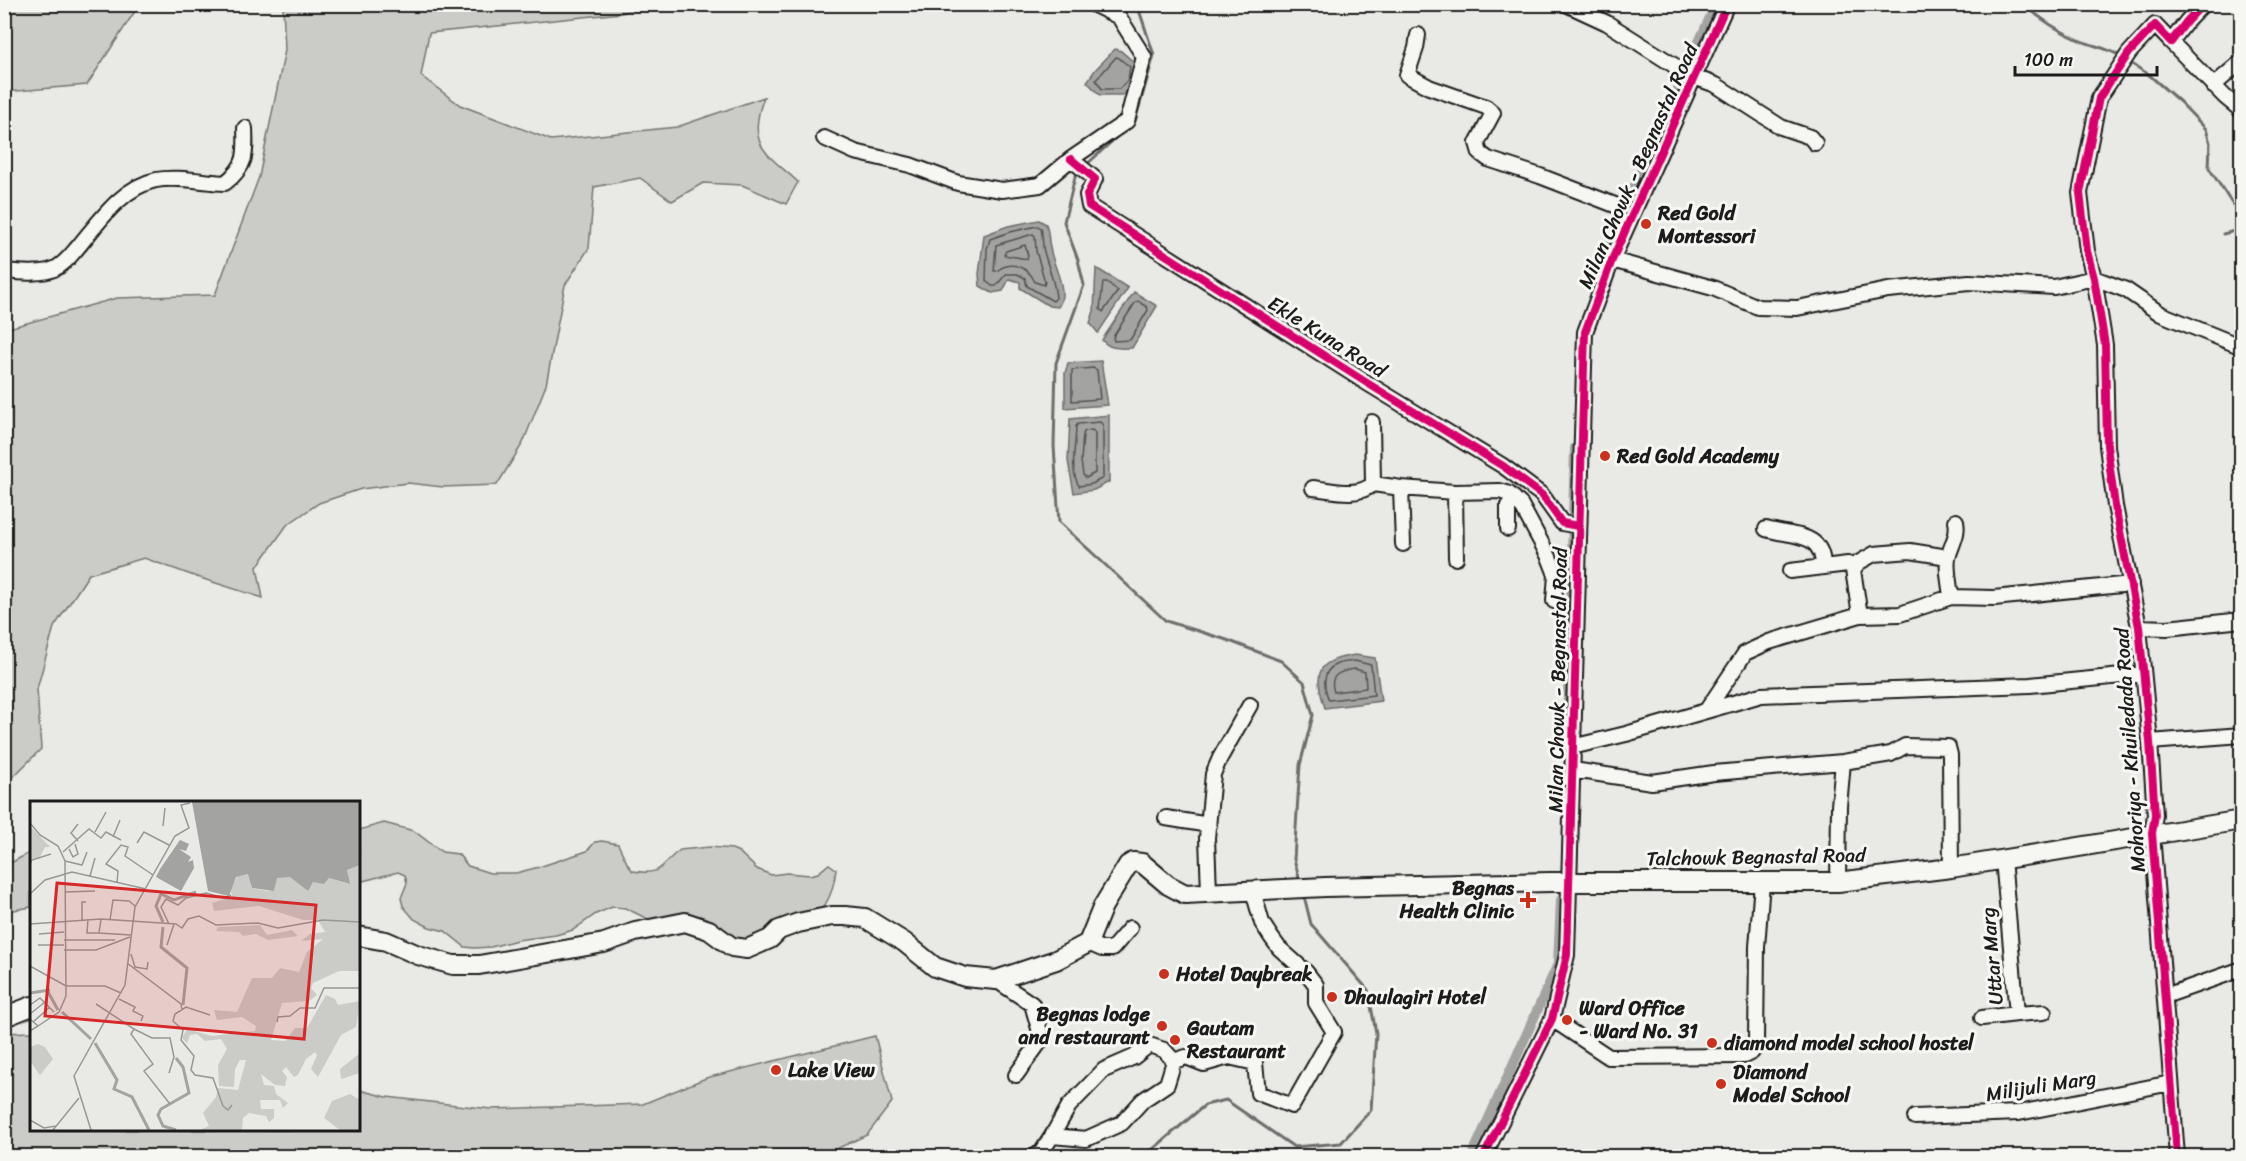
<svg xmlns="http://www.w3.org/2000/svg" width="2246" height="1161" font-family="Sriracha,sans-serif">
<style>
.green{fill:#cbcbc7;stroke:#747472;stroke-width:1.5}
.water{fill:#a3a3a1;stroke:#6d6d6c;stroke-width:1.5}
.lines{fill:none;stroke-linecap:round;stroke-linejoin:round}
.shore{stroke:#525251;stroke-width:1.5}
.stream{stroke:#6d6d6c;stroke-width:3}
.canal{stroke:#a3a3a1;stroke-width:10}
.minor-casing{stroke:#1c1c1c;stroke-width:18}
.major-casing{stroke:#1c1c1c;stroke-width:22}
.minor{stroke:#f6f6f2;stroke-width:14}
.major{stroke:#f6f6f2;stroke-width:18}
.cycleway-casing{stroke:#f6f6f2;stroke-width:11}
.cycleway{stroke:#d6006c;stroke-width:8}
.poi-dot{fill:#c8321e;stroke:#f6f6f2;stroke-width:2}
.labels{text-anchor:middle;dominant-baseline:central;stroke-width:6;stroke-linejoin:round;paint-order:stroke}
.street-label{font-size:20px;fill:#1c1c1c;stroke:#f6f6f2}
.poi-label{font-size:20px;font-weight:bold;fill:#1c1c1c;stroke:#f6f6f2;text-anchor:start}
.inset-river{fill:none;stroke:#a3a3a1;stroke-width:3}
.inset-road{fill:none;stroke:#979795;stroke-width:1.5}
.view{fill:#d62828;fill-opacity:0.15;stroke:#d62828;stroke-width:3}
.inset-edge{fill:none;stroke:#1c1c1c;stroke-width:3}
</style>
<rect width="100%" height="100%" fill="#e9e9e5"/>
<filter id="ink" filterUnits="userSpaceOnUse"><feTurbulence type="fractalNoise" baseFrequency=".0167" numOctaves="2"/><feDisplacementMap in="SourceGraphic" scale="12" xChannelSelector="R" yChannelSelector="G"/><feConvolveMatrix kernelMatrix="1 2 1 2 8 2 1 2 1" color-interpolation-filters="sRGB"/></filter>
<g filter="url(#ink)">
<path class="green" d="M5 4H139V5L87 85 5 92Z
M283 5H644L622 13 429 33 421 76 460 105 551 140 677 127 764 97C746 145 765 152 798 182L786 204 742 185 703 183 672 201 640 178 594 187 589 248 565 285 546 385 523 443 497 485 443 487 408 483 361 489 319 503 287 525 257 567 263 598 197 577 144 558 89 574 54 627 37 689 41 749 5 785V329L117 298 215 295 259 177 285 50Z
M384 823 414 831 442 852 458 854 468 866 490 873H516L539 867 587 851 595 842 602 841 618 844 628 865 633 871C664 876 659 865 680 850L710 847 732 849 739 852 757 869 771 875 787 873 810 875 818 873 829 864 836 869C835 882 830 902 820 910L773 933 744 944 696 915 648 919 625 908 612 907 596 914 573 930 556 935 517 940 491 947 474 948 465 947 445 931 429 927 414 919 403 906 401 898 407 883 405 875 398 872 359 882V830Z
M31 852V907L14 910 5 908V866Z
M31 1032 32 1130H358L359 1090 387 1097 491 1109 643 1104 706 1078 875 1036 892 1102 867 1135 834 1150H776L760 1156H5V1033Z"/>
<path class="water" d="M1115 49 1121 51 1137 65 1133 83 1123 95H1100L1087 82 1095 70Z
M1039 220 1046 224C1049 232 1048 239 1050 247 1052 265 1070 291 1058 307L1049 306 1020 288V282L1009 279 1003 291 992 293 980 286 979 274 984 235 1008 226Z
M1096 268 1128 288 1098 333 1090 323 1094 311Z
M1134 292 1157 306 1132 348C1120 348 1110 350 1102 340Z
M1101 361 1108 405 1065 408V373L1068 363Z
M1109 415V482L1094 490 1074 493 1068 461 1070 419Z
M1355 655 1375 658 1381 701 1325 708C1313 671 1317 661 1355 655Z"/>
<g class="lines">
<path class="shore" d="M1116 57 1119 58 1130 67 1128 80 1119 89H1102L1096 80Z
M1037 226 1041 228C1043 236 1042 244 1044 252 1048 267 1055 282 1056 298L1053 301 1027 286 1025 278 1017 274H1006L996 286H992L986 281 987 249 990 239 1010 232Z
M1033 234 1035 236 1036 251 1045 282 1044 285 1035 282C1028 266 1010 260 997 271H994L996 245Z
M1025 245 1028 256 1027 259 1004 255 1006 251Z
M1103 282H1107L1118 291 1103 312 1100 309Z
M1138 301 1147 307 1148 310 1130 340 1114 341 1113 337 1135 303Z
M1093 368 1097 370 1100 399 1072 401V370Z
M1100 422 1103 425V478L1092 484 1079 486C1069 470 1076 445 1076 426L1078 424Z
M1092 430 1095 433V473L1086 478 1083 475 1081 461 1083 434 1085 431Z
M1355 661 1371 665 1374 695 1329 700C1324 689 1321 672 1335 665 1340 662 1349 662 1355 661Z
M1355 669 1365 672 1366 688 1334 692C1328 674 1341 671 1355 669Z"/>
<path class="stream" d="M2024 4C2040 19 2059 31 2079 40 2095 47 2106 47 2122 57
M2127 61 2148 74 2180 102 2206 129 2210 143 2209 168 2242 219
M1131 125 1135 121 1154 55 1137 4
M1084 167 1121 133
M1080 172 1075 177 1064 222 1078 260 1084 285 1056 363 1054 446 1059 522 1166 621 1227 640 1281 661 1304 682 1313 715 1300 765 1294 859 1300 881
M2223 234 2242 229
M1145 1156 1205 1105 1226 1100 1294 1147 1341 1143 1371 1110 1376 1033 1368 990 1311 924 1304 896"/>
<path class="canal" d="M1602 268 1617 225 1716 4
M1567 735 1575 448
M1472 1156 1558 964 1561 900"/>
<defs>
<path id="minor" d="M1566 4 1607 23 1691 76 1716 85 1781 127 1810 137 1815 143
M1418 35 1416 48 1407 75 1429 87 1486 107 1493 113 1477 143 1480 153 1488 159 1540 176 1620 207
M2171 42 2225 97 2242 111
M2213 86 2242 61
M824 138 855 152 910 165 958 183 1002 190 1040 185 1071 159 1127 121 1144 57 1119 17 1092 4
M1071 159 1095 179 1087 195 1089 206 1367 383 1503 466 1542 495 1562 523 1578 526
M1612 260 1713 288 1758 307 1797 308 1888 290 1969 282 2054 287 2094 278 2126 290 2161 314 2242 347
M4 271C21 272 39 275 54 269 64 265 71 255 78 247 99 222 122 187 156 180 178 176 203 182 225 183 247 166 246 154 245 128
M1372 422 1373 484 1401 488
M1313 488C1332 490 1357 498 1373 484
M1455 492 1456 558
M1508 529V506L1514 498
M1766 529C1793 537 1823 531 1823 567
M1403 544 1401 488 1455 492 1500 491 1509 494 1521 505 1549 557 1556 575 1554 601
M1790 571 1848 564 1854 568
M1951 597C1950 585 1946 570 1948 558 1951 545 1959 535 1956 521
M1860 615 1853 570 1858 563 1874 554 1910 551 1948 557
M2139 627 2167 628 2242 620
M1706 711 1761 695 2030 685 2142 674
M2150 742 2242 735
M1572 747 1626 734 1706 711 1745 653 1769 642 1860 615 1900 614 1951 597 1994 598 2131 584
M1843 762 1891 754 1905 746 1948 747 1950 755 1951 868
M1573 770 1652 782 1714 773 1843 762 1839 806 1838 882
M1166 818 1209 825
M1209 892 1207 838 1213 774 1220 758 1250 705
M1088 943 1102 949H1112L1130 928
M996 980 1032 1004 1042 1039 1016 1075
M2165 996 2242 969
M2017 1014 2044 1012
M1982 1018 2017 1014 2003 859
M1552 1019 1609 1057 1744 1056 1752 1052 1756 1043 1757 947 1762 882
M1915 1117 2019 1113 2171 1083
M1052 1136 1069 1106 1104 1070 1134 1057 1149 1045 1164 1050 1174 1061
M1033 1156 1041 1153 1052 1136 1086 1139 1122 1123 1143 1100 1167 1084 1174 1061 1186 1057 1204 1064 1229 1057 1255 1063 1258 1093 1292 1106 1334 1032 1316 1003V985L1306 972 1279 948 1271 937 1262 923 1253 891
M1484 1156 1552 1019 1567 955 1585 332 1612 260 1727 4
M2177 1156 2152 833 2155 815 2150 742 2139 627 2115 506 2107 446 2105 345 2094 278 2087 251 2080 193 2099 98 2129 53 2155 25 2171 42 2187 21 2203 4"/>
<path id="major" d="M358 936 386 941 418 955 453 965H479L604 943 635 932 685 922 709 930 732 947 747 949 770 939 779 930 798 923 832 916H845L865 918 904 942 935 967 965 977 996 980 1056 960 1088 943 1103 906 1128 865 1133 862 1142 863 1168 885 1185 894 1325 887 1550 882H1838L1951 868 2242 820
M4 1017 32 1006"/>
</defs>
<use href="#minor" class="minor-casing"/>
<use href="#major" class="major-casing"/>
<use href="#minor" class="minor"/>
<use href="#major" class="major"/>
<defs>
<path id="cycleway" d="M1071 159 1095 179 1087 195 1089 206 1367 383 1503 466 1542 495 1562 523 1578 526
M1484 1156 1552 1019 1567 955 1585 332 1612 260 1727 4
M2177 1156 2152 833 2155 815 2150 742 2139 627 2115 506 2107 446 2105 345 2094 278 2087 251 2080 193 2099 98 2129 53 2155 25 2171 42 2187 21 2203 4"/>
</defs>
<use href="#cycleway" class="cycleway-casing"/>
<use href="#cycleway" class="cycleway"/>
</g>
</g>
<g class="poi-dot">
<circle cx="1646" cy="224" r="6"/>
<circle cx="1605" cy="456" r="6"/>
<path d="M1525 891h6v6h6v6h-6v6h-6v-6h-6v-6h6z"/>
<circle cx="1164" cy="974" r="6"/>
<circle cx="1332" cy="997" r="6"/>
<circle cx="1567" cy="1020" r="6"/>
<circle cx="1162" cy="1026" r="6"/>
<circle cx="1175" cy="1040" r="6"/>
<circle cx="1712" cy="1043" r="6"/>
<circle cx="776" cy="1070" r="6"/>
<circle cx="1721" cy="1084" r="6"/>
</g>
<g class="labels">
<g class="street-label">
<text transform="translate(1638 166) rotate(-66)">Milan Chowk - Begnastal Road</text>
<text transform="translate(1327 337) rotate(32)">Ekle Kuna Road</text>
<text transform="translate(1558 680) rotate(-89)">Milan Chowk - Begnastal Road</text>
<text transform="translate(2130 750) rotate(-94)">Mohoriya - Khuiledada Road</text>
<text transform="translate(1756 857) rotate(-1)">Talchowk Begnastal Road</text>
<text transform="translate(1992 956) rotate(-95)">Uttar Marg</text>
<text transform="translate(2041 1086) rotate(-9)">Milijuli Marg</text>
</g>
<g class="poi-label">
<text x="1658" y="213">Red Gold<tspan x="1658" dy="23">Montessori</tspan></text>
<text x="1617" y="456">Red Gold Academy</text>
<text x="1514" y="888" text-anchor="end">Begnas<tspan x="1514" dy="23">Health Clinic</tspan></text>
<text x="1176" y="974">Hotel Daybreak</text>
<text x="1344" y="997">Dhaulagiri Hotel</text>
<text x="1579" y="1008">Ward Office<tspan x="1579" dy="23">- Ward No. 31</tspan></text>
<text x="1150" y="1014" text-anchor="end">Begnas lodge<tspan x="1150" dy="23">and restaurant</tspan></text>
<text x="1187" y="1028">Gautam<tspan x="1187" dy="23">Restaurant</tspan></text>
<text x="1724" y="1043">diamond model school hostel</text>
<text x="788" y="1070">Lake View</text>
<text x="1733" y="1072">Diamond<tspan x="1733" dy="23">Model School</tspan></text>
</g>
</g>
<g transform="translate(30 801)">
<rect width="330" height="330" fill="#e9e9e5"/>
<path d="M0 25 20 46H15L9 58H0ZM330 64V170H309L283 182 281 187 287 194 279 200 252 202 241 239 255 240 265 227H277L296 194 305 198 308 204 330 200 326 226 311 234 288 276 281 268 287 254 285 251 276 258 268 274 264 276 256 266 252 270 257 276 255 285 245 284 231 273 234 284 244 285 246 293 258 302 253 307 250 299H230L231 308H244V317L239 321 236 315 219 312 213 317 212 329H170L179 325 173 312 186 296 188 287 208 289 216 259H210L205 268 204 286 189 285 188 264 197 248 191 238 175 240 167 233 160 234 157 242 152 237 157 228 182 235 225 230 226 225 212 216 187 219 184 209 207 211 222 177H242L250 167 269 171 277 151 293 138 271 140 280 133 295 131 288 119H273L229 105 184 110 182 102 202 96 200 85 208 75 219 73 222 87 238 90 245 88 244 81 248 76H260L272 82 277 90 283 81 295 82 299 77 319 83 317 69ZM230 124 237 134 262 129 268 135 238 139 226 133 213 135 209 131 186 130 188 126ZM8 243 15 246 23 258 10 274 0 260V246ZM330 252V272L311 278 310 268ZM320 293 330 299V329H310L294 317 302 300Z" fill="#cbcbc7"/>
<path d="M162 1H330V64L317 69 320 83 299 77 294 83 283 81 278 90 260 76 247 77 244 90 222 87 218 73 206 76 199 95 178 90ZM150 39 159 43 156 50 149 48 161 56 158 61 163 59 164 67 151 90 126 76 130 68 137 72 130 68Z" fill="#a3a3a1"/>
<path class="inset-river" d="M133 121 126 105 131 93 144 99 166 91M133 126 131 146 157 167 153 204M17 189 28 209M0 192 20 189M32 211 61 238M65 242 87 279 84 288 102 296 119 329M146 257 153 266 159 292 131 308 128 314 133 325 146 329"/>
<path class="inset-road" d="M0 22 10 34 28 45 35 60 36 195 29 211 8 225M48 23 41 32 48 40M133 25 135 7M65 31 76 11M83 36 90 19M107 42 114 31 139 44M39 48 43 56 48 53 45 43M33 51 59 28 71 37 76 31 91 39M35 60 52 64 57 51M0 63 2 59 21 53M60 75 65 57M87 82 88 70 76 63 91 44 98 46 95 55 123 74M35 91 65 90M0 93 15 79 42 71 116 88M58 118 57 132H69M71 118 69 132 101 134M52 119V101H56M80 119 83 99 99 100 105 105M0 123 71 118 146 123 152 127 158 118 169 115 186 124 228 122 248 127 293 119 330 121M139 123 131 106 136 98 148 104 156 97 176 92 194 97 201 94M9 133 34 131M34 139H85M8 144H34M137 144 144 123M34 149H66L100 136M101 153 105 166 117 168 118 161M97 162 151 203 152 209M0 165 36 185H75L91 192M89 198 105 206 103 210 113 215 111 220M66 203 104 228 101 233 123 263 114 270 140 303M0 204 10 197 24 211M0 213 15 201M180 214 156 206 145 213 143 220 153 229 151 239 164 255 161 269 165 274 183 277 193 305 198 309 202 304M0 218 8 225 0 230M3 221 20 206M247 221 248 216 260 215 270 207H285L294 187H330M104 228 122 237H140L144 256 139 272M0 319 14 327 26 325M23 329 49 297M61 329 44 275 95 184 105 106 145 35 159 27 151 4 160 2"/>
<path class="view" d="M27 82 286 104 274 238 15 215Z"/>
<rect width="330" height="330" class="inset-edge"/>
</g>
<rect width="2246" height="1161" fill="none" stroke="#f6f6f2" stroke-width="24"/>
<rect x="12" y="12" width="2222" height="1137" fill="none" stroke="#1c1c1c" stroke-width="2" filter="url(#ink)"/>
<path d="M2015 66v9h142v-9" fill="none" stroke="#1c1c1c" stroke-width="3"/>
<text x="2024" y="66" font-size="18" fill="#1c1c1c" stroke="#f6f6f2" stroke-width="4.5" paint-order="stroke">100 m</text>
</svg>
